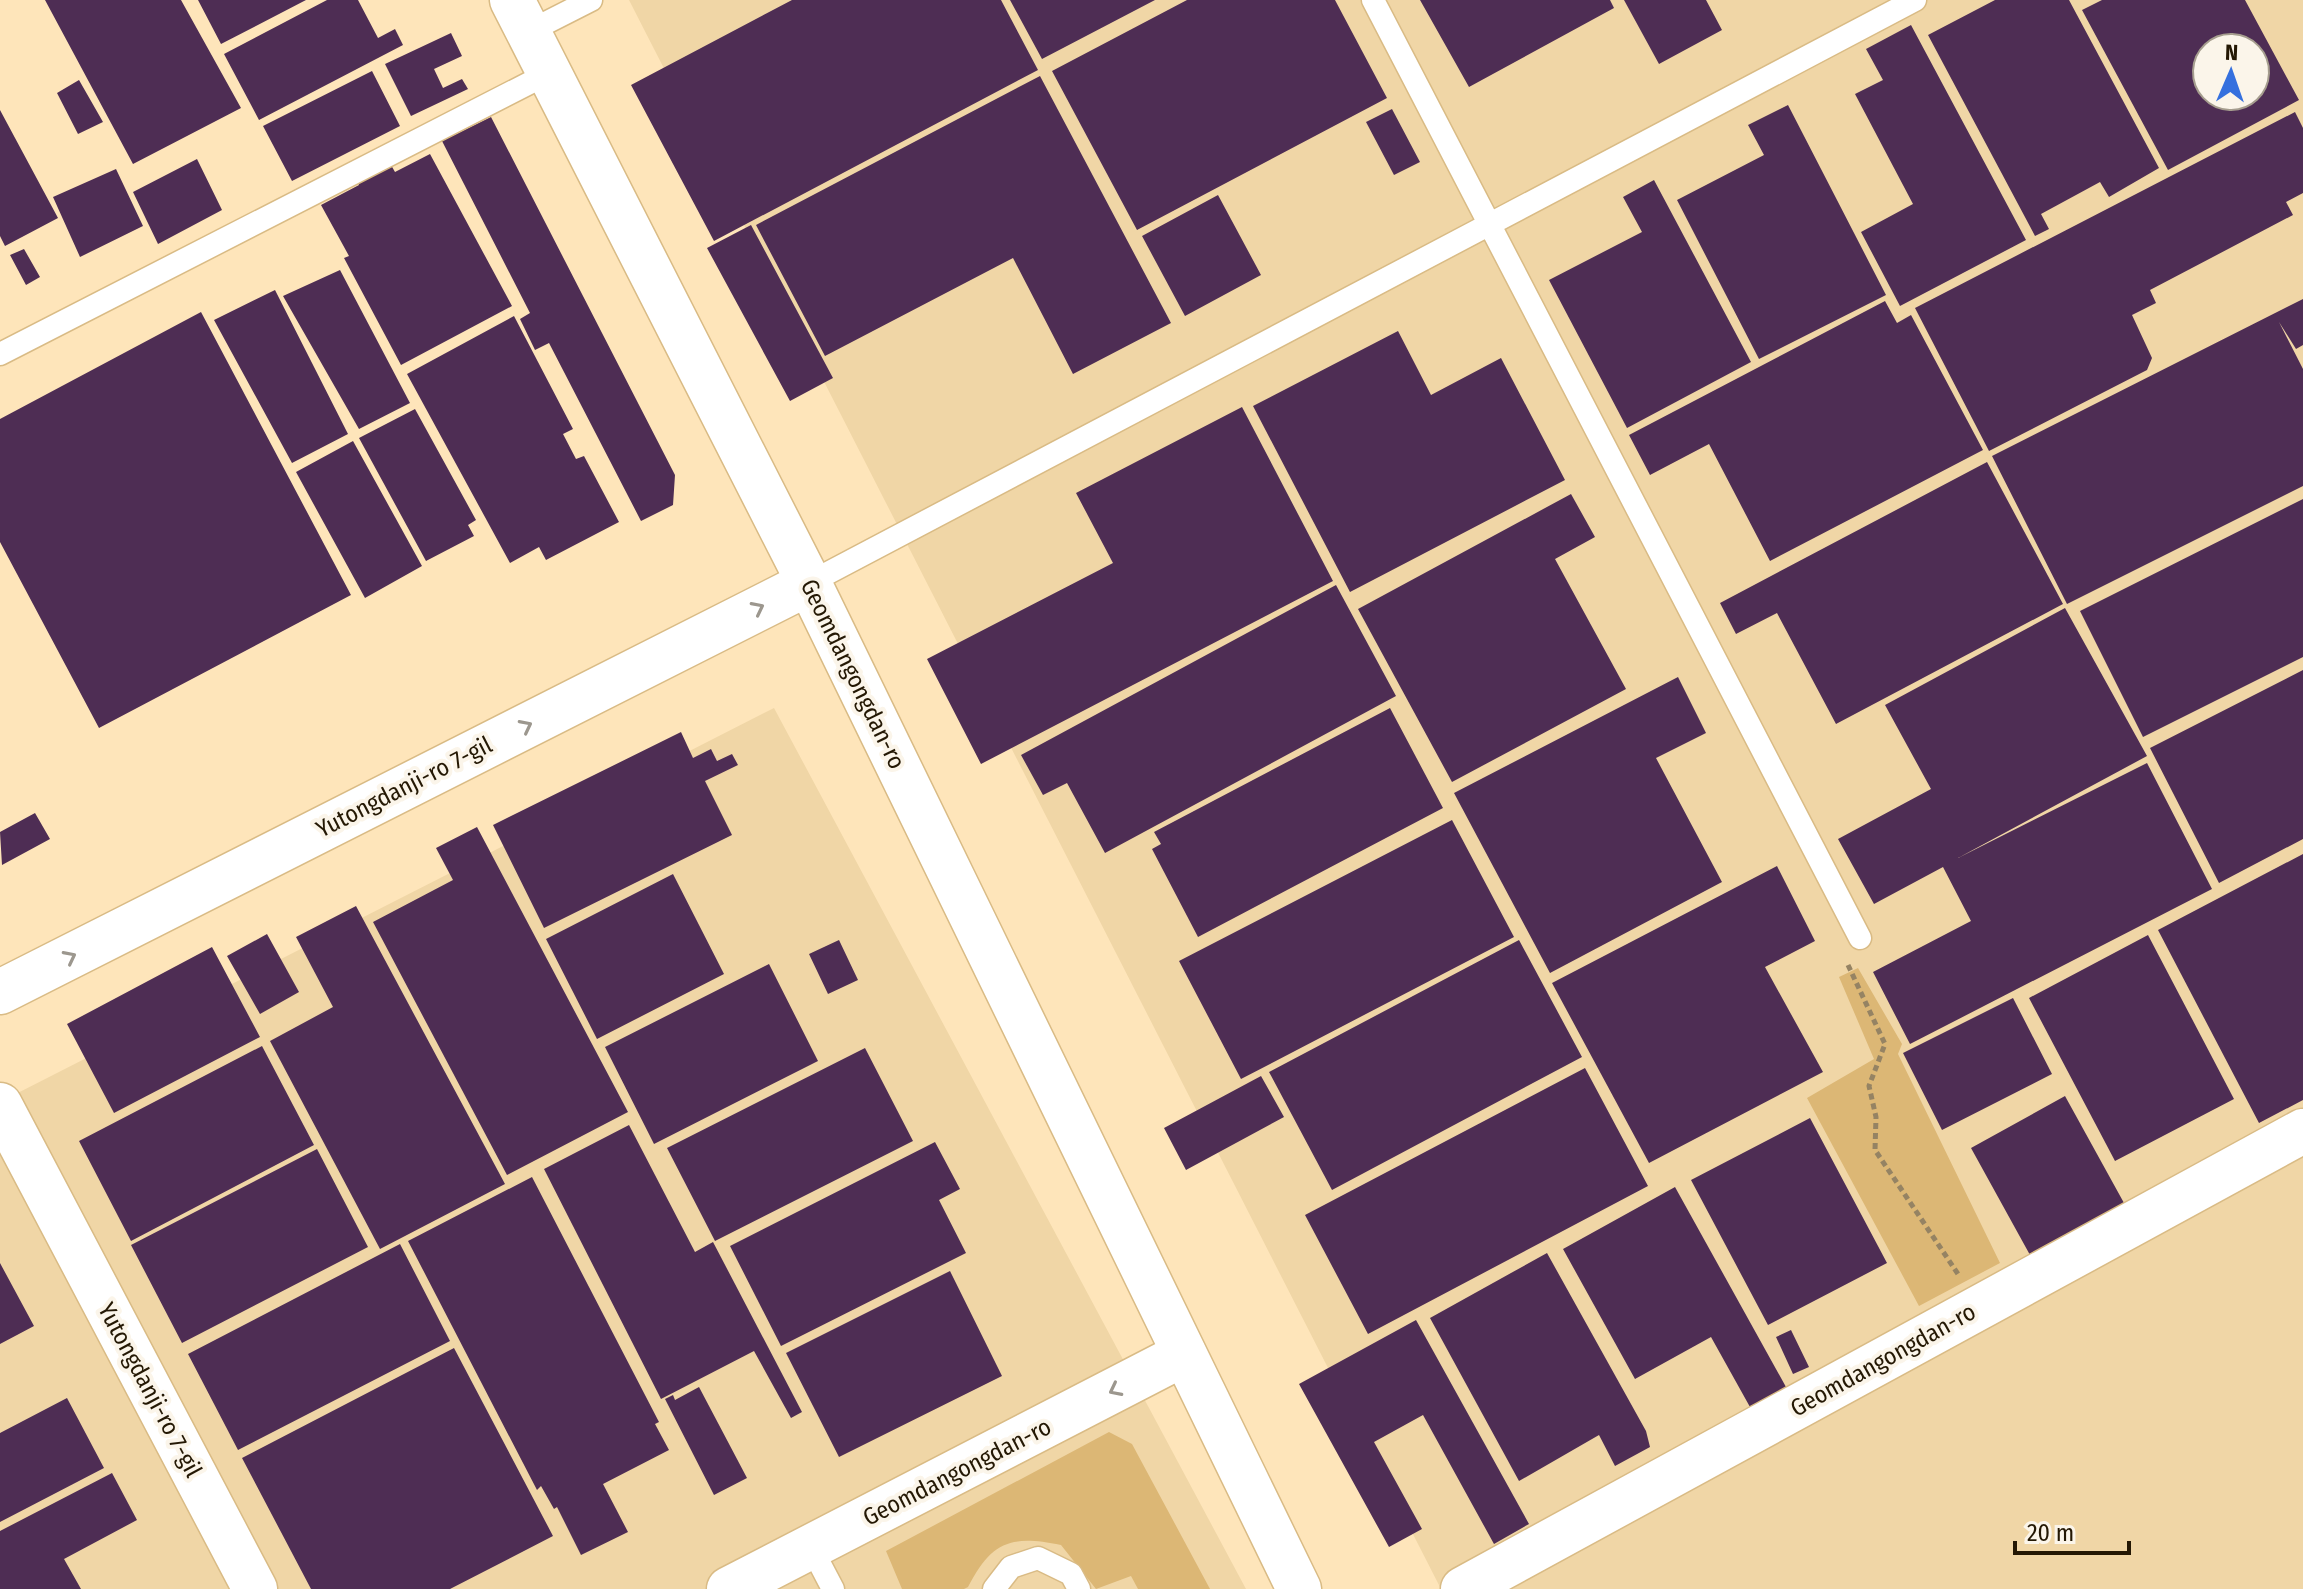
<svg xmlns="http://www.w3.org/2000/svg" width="2303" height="1589" font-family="'Fira Sans Condensed',sans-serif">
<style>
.built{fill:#f0d6a6;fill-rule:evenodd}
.green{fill:#dcb775}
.building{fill:#4e2d54;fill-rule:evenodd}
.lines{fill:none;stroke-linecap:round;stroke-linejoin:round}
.service-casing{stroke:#d9bb85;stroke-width:25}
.minor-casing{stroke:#d9bb85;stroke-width:47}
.tertiary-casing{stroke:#d9bb85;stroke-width:47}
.secondary-casing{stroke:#d9bb85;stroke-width:47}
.path{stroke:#958363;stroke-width:5;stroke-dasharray:6 4;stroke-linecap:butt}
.service{stroke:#fff;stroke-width:22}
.minor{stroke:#fff;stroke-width:44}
.tertiary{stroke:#fff;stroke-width:44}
.secondary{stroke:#fff;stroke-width:44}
.oneway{stroke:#9c978e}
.labels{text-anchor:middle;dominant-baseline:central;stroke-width:8;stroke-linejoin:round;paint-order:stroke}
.street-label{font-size:24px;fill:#241804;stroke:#fbf5ea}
</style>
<rect width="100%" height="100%" fill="#fee5ba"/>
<path class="built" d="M629 0H2303V1589H1441ZM2207 48H2255V96H2207Z
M774 708 1246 1589H0V1102Z"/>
<path class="green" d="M1858 968 1902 1044 1898 1054 2000 1263 1919 1306 1807 1098 1874 1059 1839 977Z
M1109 1432 1132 1444 1210 1589H1138L1131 1576 1096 1589 1061 1545C1010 1535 992 1541 968 1587L964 1589H902L886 1551Z"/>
<path class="building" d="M45 0H181L241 108 133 164Z
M198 0H306L221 44Z
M327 0H358L378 38 395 29 403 45 259 120 224 54Z
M792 0H1001L1038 70 714 241 631 85Z
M1010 0H1155L1042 59Z
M1187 0H1335L1387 98 1137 230 1052 71Z
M1420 0H1610L1614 8 1469 87Z
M1624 0H1706L1722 30 1659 64Z
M1995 0H2069L2159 168 2109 197 2100 182 2041 214 2049 229 2035 236 1928 35Z
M2102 0H2245L2299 100 2168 170 2082 10ZM2207 48H2255V96H2207Z
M1911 25 2026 240 1900 306 1861 232 1913 204 1855 94 1883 80 1866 49Z
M451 33 462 56 434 69 443 88 462 79 468 89 411 116 385 64Z
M372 71 400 126 292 181 263 126Z
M1040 76 1171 323 1073 374 1013 258 825 356 756 225Z
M79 80 103 122 78 134 57 93Z
M1788 105 1886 295 1759 359 1677 200 1764 155 1748 125Z
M1392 109 1420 162 1394 175 1366 122Z
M0 110 58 218 5 246 0 236Z
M2295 112 2303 128V193L2286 202 2293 215 2150 290 2156 303 2132 315 2152 358 2147 370 1989 451 1915 308Z
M491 117 675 475 673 505 641 521 549 343 535 350 520 319 530 313 442 141Z
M430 154 512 306 401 365 344 258 349 256 321 205 359 185 354 175 387 158 395 172Z
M197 159 222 210 158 244 133 192Z
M116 169 143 226 80 257 53 197Z
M1654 180 1751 362 1627 428 1549 280 1642 232 1623 197Z
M1218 195 1261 275 1185 316 1142 236Z
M751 225 833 378 790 401 707 248Z
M24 249 40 277 26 285 10 255Z
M340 270 410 403 359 429 283 296Z
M275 290 348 434 292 463 214 320Z
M2303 299V345L2296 349 2279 322 2303 369V486L2067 604 1992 456Z
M1885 301 1897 323 1911 315 1983 450 1770 561 1709 444 1650 475 1629 435Z
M201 312 351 595 99 728 0 542V419Z
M514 316 573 429 563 434 576 459 584 456 619 522 546 560 539 547 510 563 407 374Z
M1398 331 1431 395 1501 358 1565 480 1350 592 1253 406Z
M1242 407 1333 581 981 764 927 659 1113 563 1076 493Z
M415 409 476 520 468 525 474 536 426 561 359 438Z
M353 441 422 566 365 598 296 472Z
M1987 462 2063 604 1836 724 1777 613 1736 634 1720 603Z
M1571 494 1595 537 1555 559 1626 689 1452 782 1358 609Z
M2303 499V657L2143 737 2080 611Z
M1336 585 1396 696 1105 853 1067 783 1043 795 1021 755Z
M2065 608 2147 756 1958 858 2147 763 2212 889 1910 1044 1873 972 1971 921 1943 867 1874 904 1838 839 1931 789 1885 705Z
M2303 670V839L2219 883 2150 748Z
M1678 677 1706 733 1656 758 1722 882 1550 973 1454 793Z
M1390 708 1443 808 1198 937 1152 849 1161 844 1154 832Z
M681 732 693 758 711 749 717 761 732 754 738 765 705 781 732 835 544 928 493 825Z
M35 813 50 839 2 865 0 832Z
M1452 820 1514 937 1241 1079 1179 961Z
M477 827 628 1112 507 1175 373 922 453 880 436 848Z
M2303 854V1100L2259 1123 2158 930Z
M1777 866 1815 941 1765 967 1823 1072 1649 1163 1552 983Z
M673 874 724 974 597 1039 546 939Z
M356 906 505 1184 380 1249 270 1041 333 1007 296 937Z
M267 934 299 992 260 1014 227 956Z
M2148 935 2234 1099 2115 1161 2029 998Z
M839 940 858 980 828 994 809 954Z
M1519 940 1582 1057 1332 1190 1269 1072Z
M212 947 260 1037 114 1113 67 1024Z
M769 964 818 1061 654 1144 605 1047Z
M2013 998 2052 1074 1942 1130 1903 1053Z
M262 1046 314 1145 131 1241 79 1141Z
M865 1048 913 1141 715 1241 667 1148Z
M1585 1068 1648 1186 1368 1334 1305 1215Z
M1261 1076 1284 1117 1186 1170 1164 1128Z
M2065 1096 2124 1203 2030 1255 1971 1148Z
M1810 1118 1887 1263 1768 1325 1691 1180Z
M629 1125 695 1252 713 1242 802 1412 791 1418 754 1351 661 1399 544 1169Z
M935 1142 960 1189 939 1200 966 1253 781 1346 730 1246Z
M317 1149 368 1247 182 1343 131 1245Z
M532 1177 659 1422 655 1424 669 1450 603 1484 628 1532 581 1555 557 1507 554 1509 541 1486 537 1490 408 1241Z
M1675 1187 1786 1387 1750 1407 1711 1337 1635 1379 1563 1249Z
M400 1244 450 1341 238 1450 188 1354Z
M1547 1253 1646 1431 1650 1447 1615 1466 1599 1435 1519 1481 1430 1318Z
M0 1263 34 1326 0 1344Z
M950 1271 1002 1376 839 1457 786 1353Z
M1416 1320 1529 1524 1494 1544 1423 1415 1374 1442 1422 1529 1389 1547 1299 1384Z
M1791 1330 1809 1367 1793 1374 1776 1337Z
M454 1348 553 1536 450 1589H311L242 1458Z
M699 1387 747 1478 714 1495 665 1399 673 1395 675 1400Z
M67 1398 104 1468 0 1522V1433Z
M112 1473 137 1520 64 1559 81 1589H0V1531Z"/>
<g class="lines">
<defs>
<path id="service" d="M1373 0 1860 938
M528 32 591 0
M0 354 549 73
M809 583 1915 0
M811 1547 833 1589
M994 1589 1011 1567 1038 1558 1071 1574 1079 1589"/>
<path id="minor" d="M0 1105 255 1589
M729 1589 1184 1354
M1463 1589 2303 1131"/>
<path id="tertiary" d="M0 992 809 583"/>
<path id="secondary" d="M512 0 809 583 1299 1589"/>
</defs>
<use href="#service" class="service-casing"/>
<use href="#minor" class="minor-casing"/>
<use href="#tertiary" class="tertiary-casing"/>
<use href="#secondary" class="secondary-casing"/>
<path class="path" d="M1848 965 1885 1044 1869 1086 1876 1117 1875 1150 1958 1274"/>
<use href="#service" class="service"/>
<use href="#minor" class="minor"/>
<use href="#tertiary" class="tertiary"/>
<use href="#secondary" class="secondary"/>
</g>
<defs><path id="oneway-chevron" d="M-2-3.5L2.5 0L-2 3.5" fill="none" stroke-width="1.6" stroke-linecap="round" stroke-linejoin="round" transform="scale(2)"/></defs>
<g class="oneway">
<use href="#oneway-chevron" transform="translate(758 608) rotate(-27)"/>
<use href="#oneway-chevron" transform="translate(526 726) rotate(-27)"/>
<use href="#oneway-chevron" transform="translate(70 957) rotate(-27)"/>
<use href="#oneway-chevron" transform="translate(1115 1390) rotate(153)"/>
</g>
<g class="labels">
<g class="street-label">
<text transform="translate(853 674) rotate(64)">Geomdangongdan-ro</text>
<text transform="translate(404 787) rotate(-27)">Yutongdanji-ro 7-gil</text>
<text transform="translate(1883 1360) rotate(-29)">Geomdangongdan-ro</text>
<text transform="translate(150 1390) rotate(62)">Yutongdanji-ro 7-gil</text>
<text transform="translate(957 1472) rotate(-27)">Geomdangongdan-ro</text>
</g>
</g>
<g transform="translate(2231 72) rotate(2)"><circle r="38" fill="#fbf5ea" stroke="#a59d8e" stroke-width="2"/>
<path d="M0-6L14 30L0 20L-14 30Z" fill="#3570de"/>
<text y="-12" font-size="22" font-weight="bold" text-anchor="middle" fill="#241804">N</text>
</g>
<path d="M2015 1541v12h114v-12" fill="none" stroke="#241804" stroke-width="4"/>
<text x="2027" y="1541" font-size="24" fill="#241804" stroke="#fbf5ea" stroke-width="6" paint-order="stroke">20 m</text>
</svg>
